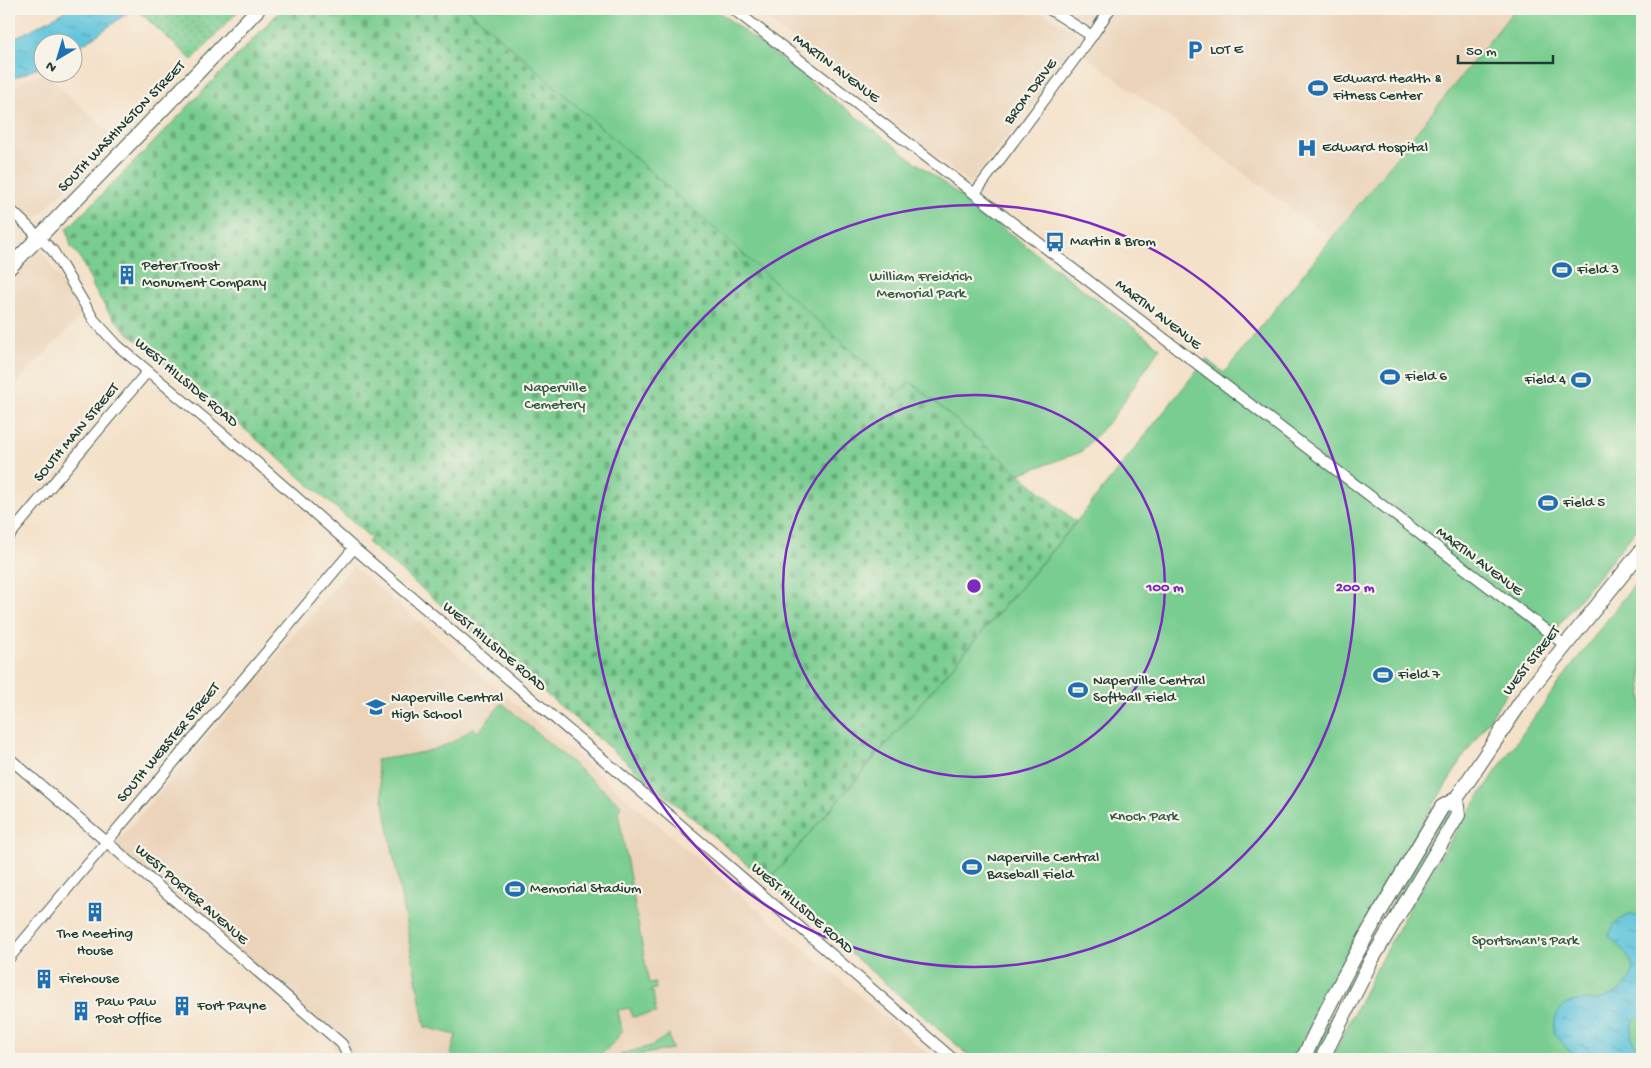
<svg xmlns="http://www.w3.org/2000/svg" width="1651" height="1068" font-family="'Gochi Hand',sans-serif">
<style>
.built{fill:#ebd3b9}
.grass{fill:url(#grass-dots);stroke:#4c8562}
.cemetery{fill:url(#cemetery-stones);stroke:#4c8562}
.green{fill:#79cd90;stroke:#4c8562}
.water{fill:url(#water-ripples);stroke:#3e8088}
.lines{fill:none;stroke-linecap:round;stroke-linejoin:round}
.street-casing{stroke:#3f564a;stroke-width:12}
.secondary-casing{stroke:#3f564a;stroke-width:16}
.street{stroke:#fff;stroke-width:10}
.secondary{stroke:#fff;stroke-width:14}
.ring{fill:none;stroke:#7b2cbf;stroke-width:2.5}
.labels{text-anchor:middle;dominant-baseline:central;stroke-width:4.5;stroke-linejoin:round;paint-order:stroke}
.poi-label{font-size:15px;fill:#1f3d34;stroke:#f7f3e8;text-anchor:start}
.street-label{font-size:15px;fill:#1f3d34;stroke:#f7f3e8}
.park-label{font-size:15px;fill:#315a46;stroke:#f7f3e8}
.centre{fill:#7b2cbf;stroke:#f7f3e8;stroke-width:2.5}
.ring-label{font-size:15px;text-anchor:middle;font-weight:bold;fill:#7b2cbf;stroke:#f7f3e8;stroke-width:4.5;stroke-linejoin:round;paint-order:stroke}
</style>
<defs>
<pattern id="grass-dots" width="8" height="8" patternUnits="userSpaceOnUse" patternTransform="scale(1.25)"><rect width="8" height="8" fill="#79cd90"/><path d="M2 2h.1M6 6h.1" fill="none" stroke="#63a876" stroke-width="1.8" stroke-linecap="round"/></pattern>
<pattern id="cemetery-stones" width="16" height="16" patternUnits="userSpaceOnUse" patternTransform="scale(1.25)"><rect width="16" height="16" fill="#79cd90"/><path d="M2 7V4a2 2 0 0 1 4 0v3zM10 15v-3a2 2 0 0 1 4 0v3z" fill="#63a876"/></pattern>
<pattern id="water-ripples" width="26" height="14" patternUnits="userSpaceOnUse" patternTransform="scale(1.25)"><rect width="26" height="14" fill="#5ec4dc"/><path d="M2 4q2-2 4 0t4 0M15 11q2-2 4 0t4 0" fill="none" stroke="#4da0b3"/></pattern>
</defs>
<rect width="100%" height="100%" fill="#f7f3e8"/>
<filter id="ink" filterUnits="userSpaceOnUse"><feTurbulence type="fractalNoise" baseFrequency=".02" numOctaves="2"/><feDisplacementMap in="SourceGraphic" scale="10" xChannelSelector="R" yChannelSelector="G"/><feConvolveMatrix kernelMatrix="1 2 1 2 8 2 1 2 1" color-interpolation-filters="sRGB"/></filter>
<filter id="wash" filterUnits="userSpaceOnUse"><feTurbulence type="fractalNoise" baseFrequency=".0096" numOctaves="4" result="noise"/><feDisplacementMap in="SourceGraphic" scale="20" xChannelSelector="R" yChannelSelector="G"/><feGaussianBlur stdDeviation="1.12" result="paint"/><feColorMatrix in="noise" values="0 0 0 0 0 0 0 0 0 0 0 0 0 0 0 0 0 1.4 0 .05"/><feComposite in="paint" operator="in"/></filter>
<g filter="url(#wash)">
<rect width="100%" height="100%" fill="#f4e1c9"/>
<path class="built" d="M755 9H1037L1085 38 970 184Z
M1049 9H1515L1332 238 1080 52 1091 36Z
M45 73 116 139 35 219 9 194V93L22 81Z
M40 247 83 317 81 316 9 391V282Z
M353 566 934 1059H338L327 1030 113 847Z"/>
<path class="grass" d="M136 9H240L192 60Z
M1450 809 1451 813C1402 894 1357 975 1314 1059H1310C1350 974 1397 893 1446 812Z"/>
<path class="cemetery" d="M282 9H468L899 392 910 381 1076 522 768 882 368 543 371 538 234 420 129 334 109 313 95 290 80 257 71 247 67 229 151 145Z"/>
<path class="green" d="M468 9H715L1160 348 1113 417 1081 452 1019 474 910 381 899 393Z
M1515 9H1642V523L1568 613 1507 693 1464 756 1429 812 1355 937 1293 1059H973L768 882 1069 531 1206 359 1224 373Z
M1642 575V1059H1331C1362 997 1392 934 1429 875 1493 770 1566 671 1642 575Z
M502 703 621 805 618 812 649 984 655 983 656 989 650 990 651 992H653L656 1013 632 1017 630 1008 618 1010 622 1031 614 1042 597 1059H450L456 1035 425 1027 376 760C407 755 450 752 472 727L478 732Z
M669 1035 672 1049 626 1057 625 1059H612L625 1053 651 1046Z"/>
<path class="water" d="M67 9H133L94 37 73 50 72 42H42V66L9 80V41L57 16Z
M1630 915H1642V1016C1628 1022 1631 1030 1633 1043L1638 1046H1642V1059H1604L1598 1052H1583L1579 1059H1576L1554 1033C1554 1022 1555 1013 1564 1006 1573 999 1584 1001 1594 1000 1609 998 1626 991 1631 976 1633 971 1633 967 1631 961 1626 950 1615 945 1609 935 1614 923 1619 919 1630 915Z"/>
</g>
<g filter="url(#ink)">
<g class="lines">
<defs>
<path id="street" d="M733 9 1565 645
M1049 9 1092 36
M975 193 1092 36 1110 9
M9 208 53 251 94 320 117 345 254 460 354 548 716 855 953 1059
M9 536 148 371
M9 758 342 1044 349 1059
M9 958 354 548"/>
<path id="secondary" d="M9 268 139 134 258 9
M1303 1059C1343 972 1392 890 1442 807L1456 799 1527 693 1642 550
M1322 1059 1372 959 1458 815 1456 799"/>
</defs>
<use href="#street" class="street-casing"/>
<use href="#secondary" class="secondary-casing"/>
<use href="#street" class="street"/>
<use href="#secondary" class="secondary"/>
</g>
</g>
<g class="ring">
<circle cx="974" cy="586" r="191"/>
<circle cx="974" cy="586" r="381"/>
</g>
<defs>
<symbol id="parking-bare" viewBox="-9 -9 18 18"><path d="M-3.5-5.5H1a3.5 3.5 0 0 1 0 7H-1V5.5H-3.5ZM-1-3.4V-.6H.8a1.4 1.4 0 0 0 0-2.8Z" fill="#1f6fb2" stroke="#f7f3e8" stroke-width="2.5" paint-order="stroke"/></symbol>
<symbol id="stadium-bare" viewBox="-9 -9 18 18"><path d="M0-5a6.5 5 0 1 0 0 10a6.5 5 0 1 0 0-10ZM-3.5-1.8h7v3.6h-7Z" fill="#1f6fb2" stroke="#f7f3e8" stroke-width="2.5" paint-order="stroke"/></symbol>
<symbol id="hospital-bare" viewBox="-9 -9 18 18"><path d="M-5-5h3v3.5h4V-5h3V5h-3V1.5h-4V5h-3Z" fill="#1f6fb2" stroke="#f7f3e8" stroke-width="2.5" paint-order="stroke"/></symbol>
<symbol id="bus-bare" viewBox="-9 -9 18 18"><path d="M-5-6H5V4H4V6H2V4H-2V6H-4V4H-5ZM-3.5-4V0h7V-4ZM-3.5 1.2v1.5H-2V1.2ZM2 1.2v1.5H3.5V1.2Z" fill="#1f6fb2" stroke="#f7f3e8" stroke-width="2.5" paint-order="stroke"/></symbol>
<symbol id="building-bare" viewBox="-9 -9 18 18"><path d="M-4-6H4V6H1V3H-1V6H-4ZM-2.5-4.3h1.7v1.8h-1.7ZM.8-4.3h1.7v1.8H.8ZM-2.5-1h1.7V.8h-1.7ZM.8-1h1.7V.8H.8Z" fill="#1f6fb2" stroke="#f7f3e8" stroke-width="2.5" paint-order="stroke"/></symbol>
<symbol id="school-bare" viewBox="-9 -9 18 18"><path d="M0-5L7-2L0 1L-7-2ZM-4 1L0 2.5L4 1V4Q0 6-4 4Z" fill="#1f6fb2" stroke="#f7f3e8" stroke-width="2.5" paint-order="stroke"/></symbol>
</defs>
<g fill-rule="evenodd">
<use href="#parking-bare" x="1181" y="36" width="28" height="28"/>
<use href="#stadium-bare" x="1304" y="74" width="28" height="28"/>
<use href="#hospital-bare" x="1293" y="134" width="28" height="28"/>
<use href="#bus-bare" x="1041" y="228" width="28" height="28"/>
<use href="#stadium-bare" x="1548" y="256" width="28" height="28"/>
<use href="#building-bare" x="113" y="261" width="28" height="28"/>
<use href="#stadium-bare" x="1376" y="363" width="28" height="28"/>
<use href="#stadium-bare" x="1567" y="366" width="28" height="28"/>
<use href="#stadium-bare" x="1534" y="489" width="28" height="28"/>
<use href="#stadium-bare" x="1369" y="661" width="28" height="28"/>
<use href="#stadium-bare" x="1064" y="676" width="28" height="28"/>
<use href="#school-bare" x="362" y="693" width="28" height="28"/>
<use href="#stadium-bare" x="958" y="853" width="28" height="28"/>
<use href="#stadium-bare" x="501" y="875" width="28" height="28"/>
<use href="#building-bare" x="81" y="898" width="28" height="28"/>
<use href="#building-bare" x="30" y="965" width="28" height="28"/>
<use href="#building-bare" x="168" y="992" width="28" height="28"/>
<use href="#building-bare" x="67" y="997" width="28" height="28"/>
</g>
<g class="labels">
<g class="poi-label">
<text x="1210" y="50">LOT E</text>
<text x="1333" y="79">Edward Health &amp;<tspan x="1333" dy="17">Fitness Center</tspan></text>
<text x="1322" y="148">Edward Hospital</text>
<text x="1070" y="242">Martin &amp; Brom</text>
<text x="142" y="266">Peter Troost<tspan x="142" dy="17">Monument Company</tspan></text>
<text x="1577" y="270">Field 3</text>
<text x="1405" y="377">Field 6</text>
<text x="1566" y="380" text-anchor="end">Field 4</text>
<text x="1563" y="503">Field 5</text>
<text x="1398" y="675">Field 7</text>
<text x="1093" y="681">Naperville Central<tspan x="1093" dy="17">Softball Field</tspan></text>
<text x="391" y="698">Naperville Central<tspan x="391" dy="17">High School</tspan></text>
<text x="987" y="858">Naperville Central<tspan x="987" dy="17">Baseball Field</tspan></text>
<text x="530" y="889">Memorial Stadium</text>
<text x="95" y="934" text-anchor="middle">The Meeting<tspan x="95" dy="17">House</tspan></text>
<text x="59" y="979">Firehouse</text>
<text x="96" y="1002">Paw Paw<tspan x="96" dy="17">Post Office</tspan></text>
<text x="197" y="1006">Fort Payne</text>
</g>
<g class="street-label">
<text transform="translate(836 69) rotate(37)">MARTIN AVENUE</text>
<text transform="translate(1031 92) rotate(-53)">BROM DRIVE</text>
<text transform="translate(122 127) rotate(-46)">SOUTH WASHINGTON STREET</text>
<text transform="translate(1158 315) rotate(38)">MARTIN AVENUE</text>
<text transform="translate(186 383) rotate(40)">WEST HILLSIDE ROAD</text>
<text transform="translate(77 433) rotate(-50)">SOUTH MAIN STREET</text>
<text transform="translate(1479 562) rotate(37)">MARTIN AVENUE</text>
<text transform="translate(494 647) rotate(40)">WEST HILLSIDE ROAD</text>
<text transform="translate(1532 661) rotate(-52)">WEST STREET</text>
<text transform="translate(169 743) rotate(-50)">SOUTH WEBSTER STREET</text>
<text transform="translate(191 895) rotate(41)">WEST PORTER AVENUE</text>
<text transform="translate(802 909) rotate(41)">WEST HILLSIDE ROAD</text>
</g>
<g class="park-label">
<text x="921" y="277">William Freidrich<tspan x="921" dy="17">Memorial Park</tspan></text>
<text x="555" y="388">Naperville<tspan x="555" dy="17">Cemetery</tspan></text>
<text x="1144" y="817">Knoch Park</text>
<text x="1525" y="941">Sportsman's Park</text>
</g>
</g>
<circle cx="974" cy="586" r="8" class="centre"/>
<g class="ring-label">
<text x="1165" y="591">100 m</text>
<text x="1355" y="591">200 m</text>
</g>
<rect width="1651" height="1068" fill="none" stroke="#f7f3e8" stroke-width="30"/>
<g transform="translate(58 58) rotate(218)"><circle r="24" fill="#f7f3e8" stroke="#a1aaa0"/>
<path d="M0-4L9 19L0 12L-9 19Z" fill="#1f6fb2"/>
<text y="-8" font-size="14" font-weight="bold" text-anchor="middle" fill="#1f3d34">N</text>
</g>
<path d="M1458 55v8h95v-8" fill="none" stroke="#1f3d34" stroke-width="2.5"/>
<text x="1466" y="55" font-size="15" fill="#1f3d34" stroke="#f7f3e8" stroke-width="4" paint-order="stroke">50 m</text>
</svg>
